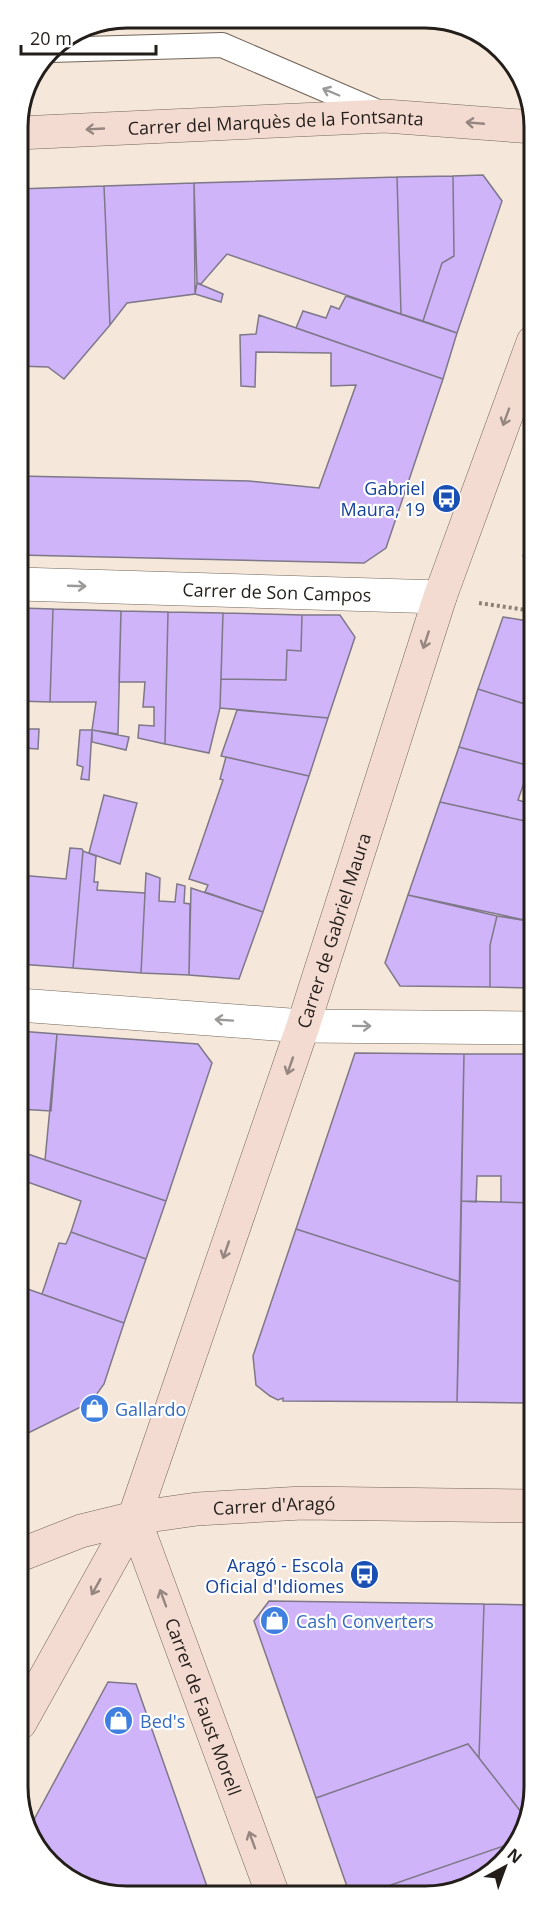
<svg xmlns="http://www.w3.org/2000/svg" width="553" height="1915" font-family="'Open Sans',sans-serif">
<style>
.building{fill:#cfb4fa;stroke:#7e7888;stroke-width:1.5}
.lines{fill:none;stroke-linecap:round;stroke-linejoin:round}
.lane-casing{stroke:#72665a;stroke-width:26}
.street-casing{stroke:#72665a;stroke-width:34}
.secondary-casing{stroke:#72665a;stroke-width:34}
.path{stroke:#8c8279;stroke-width:4;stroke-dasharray:3 3;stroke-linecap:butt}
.lane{stroke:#fff;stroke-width:24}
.street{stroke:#fff;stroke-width:33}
.secondary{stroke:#f3dbd2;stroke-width:33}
.oneway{stroke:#9c9a98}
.oneway2{stroke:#95867f}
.labels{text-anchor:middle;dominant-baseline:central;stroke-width:4.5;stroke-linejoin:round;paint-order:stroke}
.street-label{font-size:18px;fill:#231e19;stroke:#fff}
.transit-label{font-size:18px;fill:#164399;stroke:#fff;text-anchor:end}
.shop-label{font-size:18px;fill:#366cbe;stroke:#fff;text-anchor:start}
.rim{fill:none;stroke:#231e19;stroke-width:3}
</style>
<rect width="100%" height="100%" fill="#f5e7d9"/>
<path class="building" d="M483 175 502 201 457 333 423 321 442 263 454 256 453 176Z
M453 176 454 256 442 263 423 321 401 314 397 177Z
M397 177 401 314 227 254 201 284 197 283 194 183Z
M194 183 195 294 127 303 110 325 104 186Z
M104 186 110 325 64 379 48 367 18 366V189Z
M197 283 223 294 221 302 195 294Z
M346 296 457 333 443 379 296 328 303 311 326 318 331 306 339 309Z
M259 315 443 379 386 548 364 563 19 555V476L249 481 319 488 356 385 331 386V353L256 352 255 387 241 386 240 335 256 334Z
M533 526V569L530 568 523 556Z
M19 608 53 609 50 702 19 701Z
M53 609 121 611 118 734 92 730 96 702H50Z
M121 611 168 612 165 744 138 738 139 725 154 726V707H143L145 682H119Z
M168 612 223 613 220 708 209 753 165 744Z
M223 613 302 615 301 651 287 650 286 680 221 679Z
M302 615H340L355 637 328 718 220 708 221 679 286 680 287 650 301 651Z
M503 617 534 622V707L478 689Z
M478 689 534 707V767L459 747Z
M237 710 328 718 309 776 221 756Z
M25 729H39L38 749 23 748Z
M80 730H92L89 780 81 779 83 767 77 765Z
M92 730 129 737 126 750 92 742Z
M459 747 530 766 518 800 534 805V823L440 802Z
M226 757 309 776 263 912 205 892 208 885 189 879 223 780 220 779Z
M104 795 137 803 120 864 89 853Z
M440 802 534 823V865L529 878 534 879 531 907 534 908V922L408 895Z
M70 848 82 849 83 851 73 968 19 964V875L66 879Z
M83 851 96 856 94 882H98L97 890 145 893 141 973 73 968Z
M146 873 160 878 159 901 175 902 177 884 185 886 184 903 190 904 189 975 141 973Z
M191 888 263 912 239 979 189 975Z
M408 895 497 916 490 945V987L400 986 385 963Z
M497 916 534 922V988L490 987V945Z
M19 1031 57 1034 51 1111 19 1109Z
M57 1034 198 1044 212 1063 166 1201 45 1160Z
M355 1053 464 1054 460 1282 296 1229Z
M464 1054H534V1203L501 1202V1176H477L476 1202 461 1201Z
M19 1151 166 1201 146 1259 71 1232 81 1201 19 1179Z
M461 1201 534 1203V1403L457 1402Z
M296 1229 460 1282 457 1402 283 1401V1398L278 1400 270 1396 256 1385 253 1356Z
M71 1232 146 1259 124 1323 42 1294 59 1243 66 1244Z
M19 1286 124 1323 104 1384 91 1402 20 1437Z
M269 1601 484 1604 479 1758 468 1744 316 1798 254 1621Z
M484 1604 535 1605V1794L525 1817 479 1758Z
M108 1682 136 1684 210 1895H106L50 1865 30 1827Z
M468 1744 525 1817 515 1842 362 1895H350L316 1798Z
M515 1842 508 1860 446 1895H362Z"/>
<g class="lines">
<defs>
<path id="lane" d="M51 50 222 45 380 113"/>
<g id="street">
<path id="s1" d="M19 584 440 597"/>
<path d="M19 1005 303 1026 534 1028"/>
</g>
<g id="secondary">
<path id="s2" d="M18 133 385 116 533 127"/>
<path id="s3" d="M134 1518 273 1895"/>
<path id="s4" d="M20 1555 81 1531 134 1518 197 1509 302 1503 534 1506"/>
<path id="s5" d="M20 1723 134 1518 303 1026 440 597 533 342"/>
</g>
</defs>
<use href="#lane" class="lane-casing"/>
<use href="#street" class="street-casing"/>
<use href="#secondary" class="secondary-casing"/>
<path class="path" d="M479 603 533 611"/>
<use href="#lane" class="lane"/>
<use href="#street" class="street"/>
<use href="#secondary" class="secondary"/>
</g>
<defs><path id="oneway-shaft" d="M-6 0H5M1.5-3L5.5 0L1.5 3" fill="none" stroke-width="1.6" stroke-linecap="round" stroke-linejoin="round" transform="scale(1.5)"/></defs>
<g class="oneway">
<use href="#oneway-shaft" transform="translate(331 92) rotate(-157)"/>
<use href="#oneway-shaft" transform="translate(77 586) rotate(2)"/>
<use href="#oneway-shaft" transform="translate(224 1020) rotate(-176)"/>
<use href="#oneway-shaft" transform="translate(362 1026) rotate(1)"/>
</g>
<g class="oneway2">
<use href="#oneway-shaft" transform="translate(475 123) rotate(-175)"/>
<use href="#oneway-shaft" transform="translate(95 129) rotate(177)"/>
<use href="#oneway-shaft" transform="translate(506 417) rotate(110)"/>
<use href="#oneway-shaft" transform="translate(426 640) rotate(108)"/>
<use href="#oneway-shaft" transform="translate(290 1066) rotate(109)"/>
<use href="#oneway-shaft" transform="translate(226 1250) rotate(109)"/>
<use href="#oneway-shaft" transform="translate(96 1587) rotate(119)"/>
<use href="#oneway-shaft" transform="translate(163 1598) rotate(-110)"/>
<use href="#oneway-shaft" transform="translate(252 1840) rotate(-110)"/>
</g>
<defs>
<symbol id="bus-disc" viewBox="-11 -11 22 22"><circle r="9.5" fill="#1a4fb4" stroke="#fff"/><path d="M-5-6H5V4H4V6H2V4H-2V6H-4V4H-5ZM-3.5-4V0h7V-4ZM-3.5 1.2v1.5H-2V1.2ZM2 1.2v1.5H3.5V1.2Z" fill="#fff"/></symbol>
<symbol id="shop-disc" viewBox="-11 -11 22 22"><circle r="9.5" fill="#3f7fe0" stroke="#fff"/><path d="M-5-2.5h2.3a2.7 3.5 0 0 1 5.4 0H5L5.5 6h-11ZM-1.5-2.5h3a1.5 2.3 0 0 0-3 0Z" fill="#fff"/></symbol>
</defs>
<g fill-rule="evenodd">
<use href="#bus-disc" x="430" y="482" width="33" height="33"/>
<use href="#shop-disc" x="78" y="1392" width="33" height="33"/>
<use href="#bus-disc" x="348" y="1558" width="33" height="33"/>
<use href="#shop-disc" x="258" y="1604" width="33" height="33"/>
<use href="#shop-disc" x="102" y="1704" width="33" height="33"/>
</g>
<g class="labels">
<g class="street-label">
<text stroke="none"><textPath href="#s2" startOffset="258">Carrer del Marquès de la Fontsanta</textPath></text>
<text stroke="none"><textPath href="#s1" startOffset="258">Carrer de Son Campos</textPath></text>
<text stroke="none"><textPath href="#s5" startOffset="855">Carrer de Gabriel Maura</textPath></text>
<text stroke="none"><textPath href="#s4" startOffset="261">Carrer d'Aragó</textPath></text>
<text stroke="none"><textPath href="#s3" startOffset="201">Carrer de Faust Morell</textPath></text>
</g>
<g class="transit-label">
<text x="425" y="488">Gabriel<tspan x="425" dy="21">Maura, 19</tspan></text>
<text x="344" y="1565">Aragó - Escola<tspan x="344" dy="21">Oficial d'Idiomes</tspan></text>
</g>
<g class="shop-label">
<text x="115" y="1409">Gallardo</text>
<text x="296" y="1621">Cash Converters</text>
<text x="140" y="1721">Bed's</text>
</g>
</g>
<path d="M0 0H553V1915H0ZM127 28H425A99 99 0 0 1 524 127V1787A99 99 0 0 1 425 1886H127A99 99 0 0 1 28 1787V127A99 99 0 0 1 127 28Z" fill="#fff" fill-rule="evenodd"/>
<path class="rim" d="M127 28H425A99 99 0 0 1 524 127V1787A99 99 0 0 1 425 1886H127A99 99 0 0 1 28 1787V127A99 99 0 0 1 127 28Z"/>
<g transform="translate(505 1867) rotate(41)" stroke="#ffffff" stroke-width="4.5" paint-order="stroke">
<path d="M0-4.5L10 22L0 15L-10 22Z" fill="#231e19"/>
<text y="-9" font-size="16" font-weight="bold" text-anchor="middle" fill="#231e19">N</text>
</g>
<path d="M21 45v9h135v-9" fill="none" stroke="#231e19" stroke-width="3"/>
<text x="30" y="45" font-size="18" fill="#231e19" stroke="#ffffff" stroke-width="4.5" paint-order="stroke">20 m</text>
</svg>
